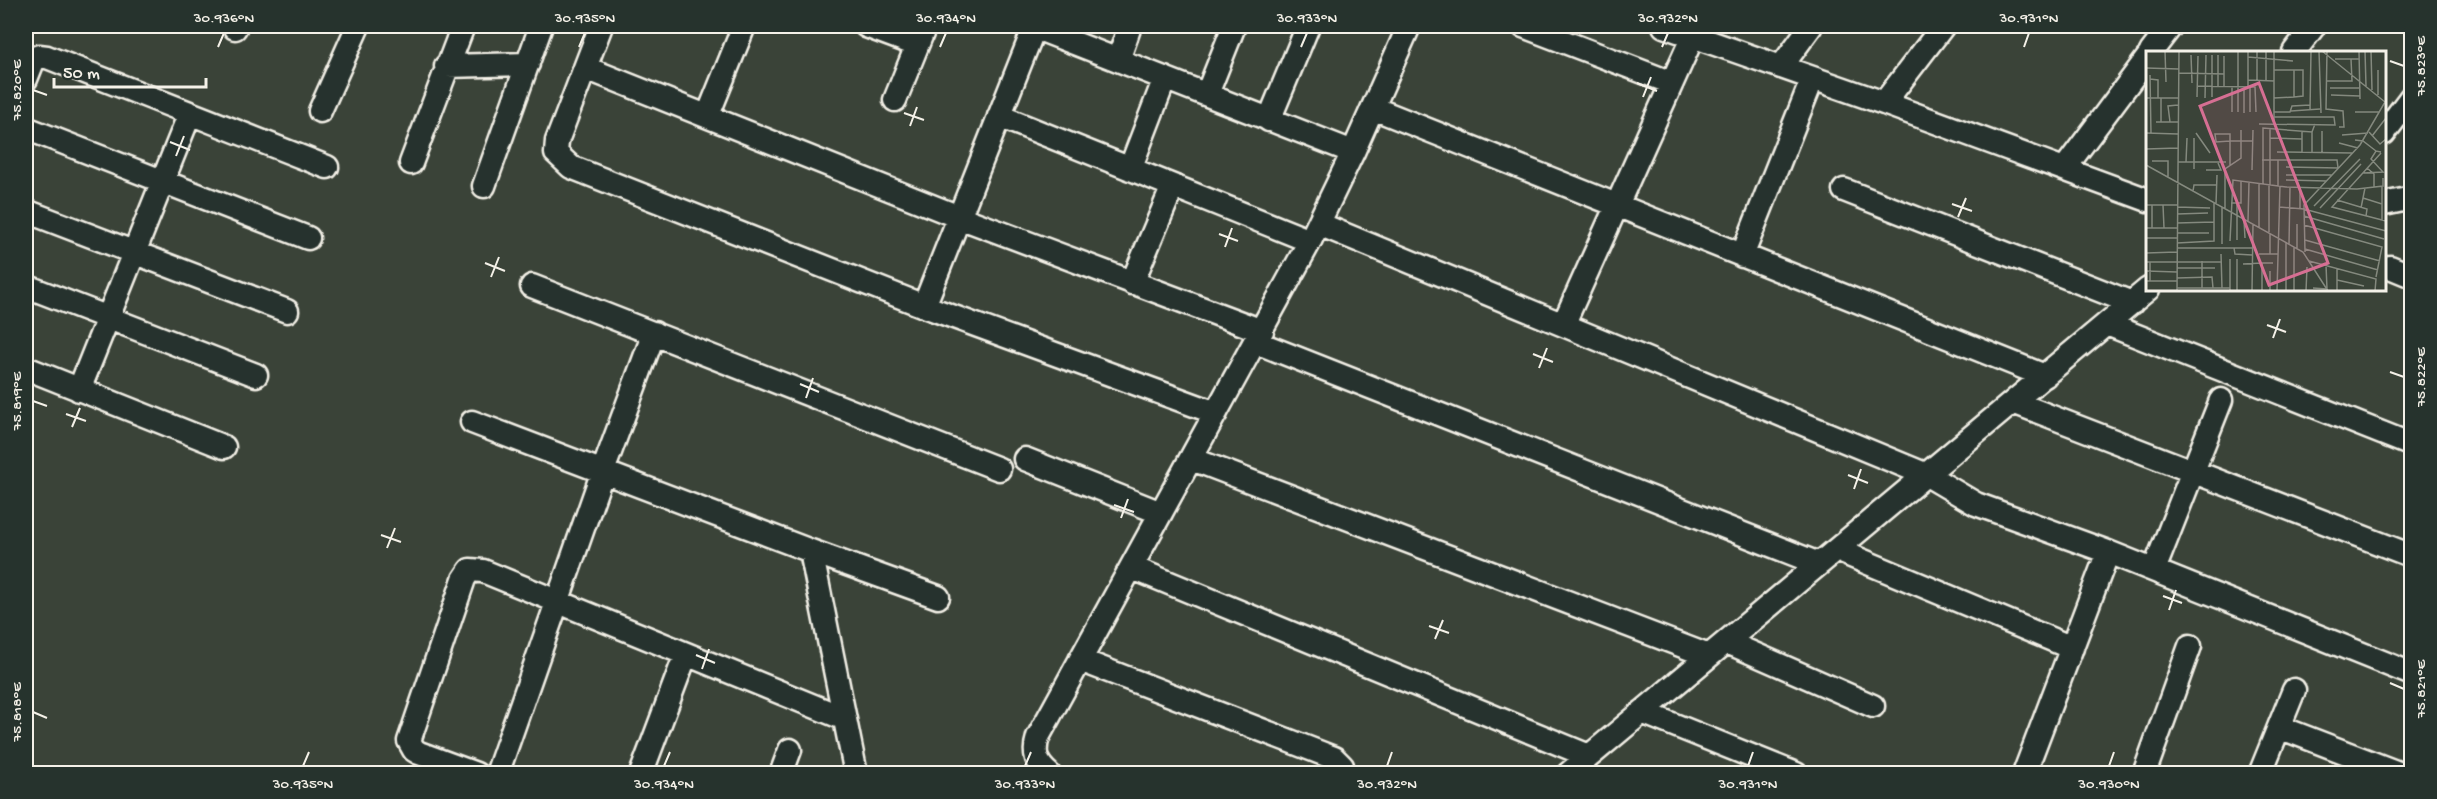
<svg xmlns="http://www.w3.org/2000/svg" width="2437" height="799" font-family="'Gochi Hand',sans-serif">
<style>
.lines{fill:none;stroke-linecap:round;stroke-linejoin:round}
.minor-casing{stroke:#f4f1e8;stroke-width:27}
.minor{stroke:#26332d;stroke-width:22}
.ticks{fill:none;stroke:#f4f1e8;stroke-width:2}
.inset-road{fill:none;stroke:#84897e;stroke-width:1.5}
.view{fill:#d66f93;fill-opacity:0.15;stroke:#d66f93;stroke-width:3}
.inset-edge{fill:none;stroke:#f4f1e8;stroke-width:3}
.neatline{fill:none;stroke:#f4f1e8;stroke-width:2}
.ticks-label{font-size:15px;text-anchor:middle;fill:#f4f1e8}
</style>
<rect width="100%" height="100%" fill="#3a4338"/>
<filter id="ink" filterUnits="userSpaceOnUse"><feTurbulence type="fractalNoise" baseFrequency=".0167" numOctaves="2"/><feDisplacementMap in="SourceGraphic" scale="12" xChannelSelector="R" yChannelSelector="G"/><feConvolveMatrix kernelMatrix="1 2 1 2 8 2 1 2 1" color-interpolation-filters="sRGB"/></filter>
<g filter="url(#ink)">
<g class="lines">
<defs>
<path id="minor" d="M601 26 557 141 556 153 571 167 924 306 1216 413
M866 26 917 45
M1031 26 1353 152
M1523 26 1672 83
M1664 26 1884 103 2148 200
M235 28 236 26
M2151 52 2171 26
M2294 52 2314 26
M1118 60 1130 26
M446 66 528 64
M1781 67 1811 26
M586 68 959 217 1262 331
M26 79 34 59 39 56 47 57 327 167
M1207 94 1234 26
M895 100 925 26
M1884 103 1943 26
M1373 108 2045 376
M320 111 358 26
M708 115 744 26
M999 116 1310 241
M1269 120 1308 26
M26 128 308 238
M2384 133 2412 96
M411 163 463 26
M2065 168 2148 57
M1130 169 1165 78
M484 186 541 26
M1844 190 2132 303
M2384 204 2412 198
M26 211 287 311
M1319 224 1927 475 1976 504 2108 552 2412 674
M1742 256 1808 90
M2390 267 2412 276
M1132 283 1173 186
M26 286 256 375
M532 286 999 469
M924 306 1035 26
M1564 323 1693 36 1701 26
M2107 324 2412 445
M1256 342 1819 564
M26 368 224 447
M79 390 190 113
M2013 402 2412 556
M472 422 811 551 856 774
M1025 459 1161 513
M1192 459 1709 656
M1837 550 2072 648
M811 551 938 597
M1133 568 1589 756
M2154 570 2221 400
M1727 642 1873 706
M1080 660 1334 758 1342 766 1341 774
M1642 712 1796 774
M2279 727 2401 774
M476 774 419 753 414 750 409 741 464 579 470 570 483 571 843 718
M497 774 603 471 654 333
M641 774 686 654
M781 774 790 750
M1049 774C1036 763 1033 753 1038 737L1310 241 1353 152 1409 26
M1568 774 2148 289
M2024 774 2108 552
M2144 774 2190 646
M2260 774 2294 690"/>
</defs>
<use href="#minor" class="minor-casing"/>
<use href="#minor" class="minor"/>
</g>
</g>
<path class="ticks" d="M218 47 224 33M579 47 585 33M940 47 946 33M1301 47 1307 33M1662 47 1668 33M2024 47 2029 33M2390 61 2404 66M1637 83 1657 91M33 90 47 95M1643 97 1651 77M904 113 924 120M910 126 917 107M170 142 190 150M176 156 184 136M1952 204 1972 211M1958 217 1966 198M1219 234 1238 241M1225 247 1232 228M485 263 505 271M491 277 499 257M2267 325 2286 332M2273 338 2280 319M1533 354 1553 362M1539 368 1547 348M2390 372 2404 377M800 384 819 392M806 398 813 378M33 401 47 406M66 414 86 421M72 427 80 408M1848 475 1868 483M1854 489 1861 469M1114 505 1134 512M1121 518 1128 499M381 535 401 542M387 548 395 528M2163 596 2182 603M2169 610 2176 590M1429 626 1449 633M1435 639 1443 620M696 655 715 663M702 669 709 649M2390 683 2404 689M33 712 47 718M303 766 309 752M664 766 670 752M1025 766 1031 752M1387 766 1392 752M1748 766 1753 752M2109 766 2114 752"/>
<g transform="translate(2146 51)">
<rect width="240" height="240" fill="#3a4338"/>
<path class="inset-road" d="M19 0 20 31M92 0V61M111 0V29M173 0 175 62M176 0 239 51M181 0 180 58 197 60 198 76H193M213 0 214 48M219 0 220 35M225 0 226 39M45 4 46 32M72 4V36M78 5V36M102 6 147 10M189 8H213M0 17 33 18M128 19H157V45L148 46M232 19V44M33 22 78 23M4 24 5 83M4 28 12 29V47M102 29 128 30V0M120 30V0M180 30H206L205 8M52 35 109 36 110 61M98 36V62M102 36V0M184 37H213M185 44 214 45M51 46 52 5M66 46V4M0 47H32M15 47V71M59 47 60 4M128 47 148 46V19M164 59 165 0M145 60 174 58M86 61V36M104 61V36M128 61H144L146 55 164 54M209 61H233M10 71H32M24 71 22 55 32 54M113 73 189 74 188 66H128M128 74V30M223 81 234 93 240 88M0 82 32 83M50 82 64 102M196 84 222 82M226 85 240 67M124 87 156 88M209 89 217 90 230 100M193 92 212 97M0 98 32 97M131 101 206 102M156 101V80M166 101V81M176 101V80M235 102 186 156 240 170M116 109H191L192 117M6 110H22V126M32 111H80M40 111 41 87M0 114 157 201 182 240M84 114V83H69L70 90V91L84 90H107M140 116 193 117M221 117 228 123V136M48 118V87M60 119H75L72 112M106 119 107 79M217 122 237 121 225 108 230 100 235 101M140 124H186M140 129 181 130M113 133V176M117 133V77L166 81 169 73M124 134V77M132 135V109M236 135V169M47 140 48 134H70M217 147 236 153M191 149 221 158 220 165M85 152H95V130M70 153 71 124M0 154H32M6 154V177M17 154 18 177M168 155 214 108M31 156 64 157M133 156 158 158 240 180M79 157V118L95 107V79M174 157 215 113M215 157 219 137M154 158V137M31 163 62 162M158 165 238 188M98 169 99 187M102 170 103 131M31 172 68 171M158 174 236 196 230 226M0 177H31M123 181V134M31 182H63M0 187H31M91 189V153M159 189 234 210M84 190 87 129 140 136 211 138 237 135V127M31 192 68 190V151M76 193V156M143 193 144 136M31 197H106M88 197 89 203 106 204M151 198V173M159 198 232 219M159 201 158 154 214 94 239 51M0 202 31 201M75 203 76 237M113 203H132M124 203V183M84 208V240M56 210V237M163 210 230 228 229 240M0 211H75M4 211V230M97 213 116 212M31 217H69M0 220 31 221M124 220V240M31 227 66 226 67 237M191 229 218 235M0 230H31M31 237H84M167 237 181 238 180 214M31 240 33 0M91 240V208M106 240 107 173M116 240V212H127M131 240 134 135M140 240V192M148 240V196M160 240 161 216M191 240V217"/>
<path class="view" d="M113 32 182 212 123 234 54 55Z"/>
<rect width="240" height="240" class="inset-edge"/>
</g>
<rect width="2437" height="799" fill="none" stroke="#26332d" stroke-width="66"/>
<path d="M54 78v9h152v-9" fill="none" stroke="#f4f1e8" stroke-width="3"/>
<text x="63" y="78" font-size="18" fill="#f4f1e8" stroke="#26332d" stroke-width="4.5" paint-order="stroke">50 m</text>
<rect x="33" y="33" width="2371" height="733" class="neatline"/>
<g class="ticks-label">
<text x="224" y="22">30.936°N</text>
<text x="585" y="22">30.935°N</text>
<text x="946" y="22">30.934°N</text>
<text x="1307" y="22">30.933°N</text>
<text x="1668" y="22">30.932°N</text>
<text x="2029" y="22">30.931°N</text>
<text transform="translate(2420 66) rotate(-90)" y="5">75.823°E</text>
<text transform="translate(16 90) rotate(-90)" y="5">75.820°E</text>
<text transform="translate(2420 377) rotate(-90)" y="5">75.822°E</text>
<text transform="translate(16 401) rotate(-90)" y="5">75.819°E</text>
<text transform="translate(2420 689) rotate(-90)" y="5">75.821°E</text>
<text transform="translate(16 712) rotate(-90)" y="5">75.818°E</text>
<text x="303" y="788">30.935°N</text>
<text x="664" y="788">30.934°N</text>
<text x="1025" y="788">30.933°N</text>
<text x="1387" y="788">30.932°N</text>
<text x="1748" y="788">30.931°N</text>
<text x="2109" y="788">30.930°N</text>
</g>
</svg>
